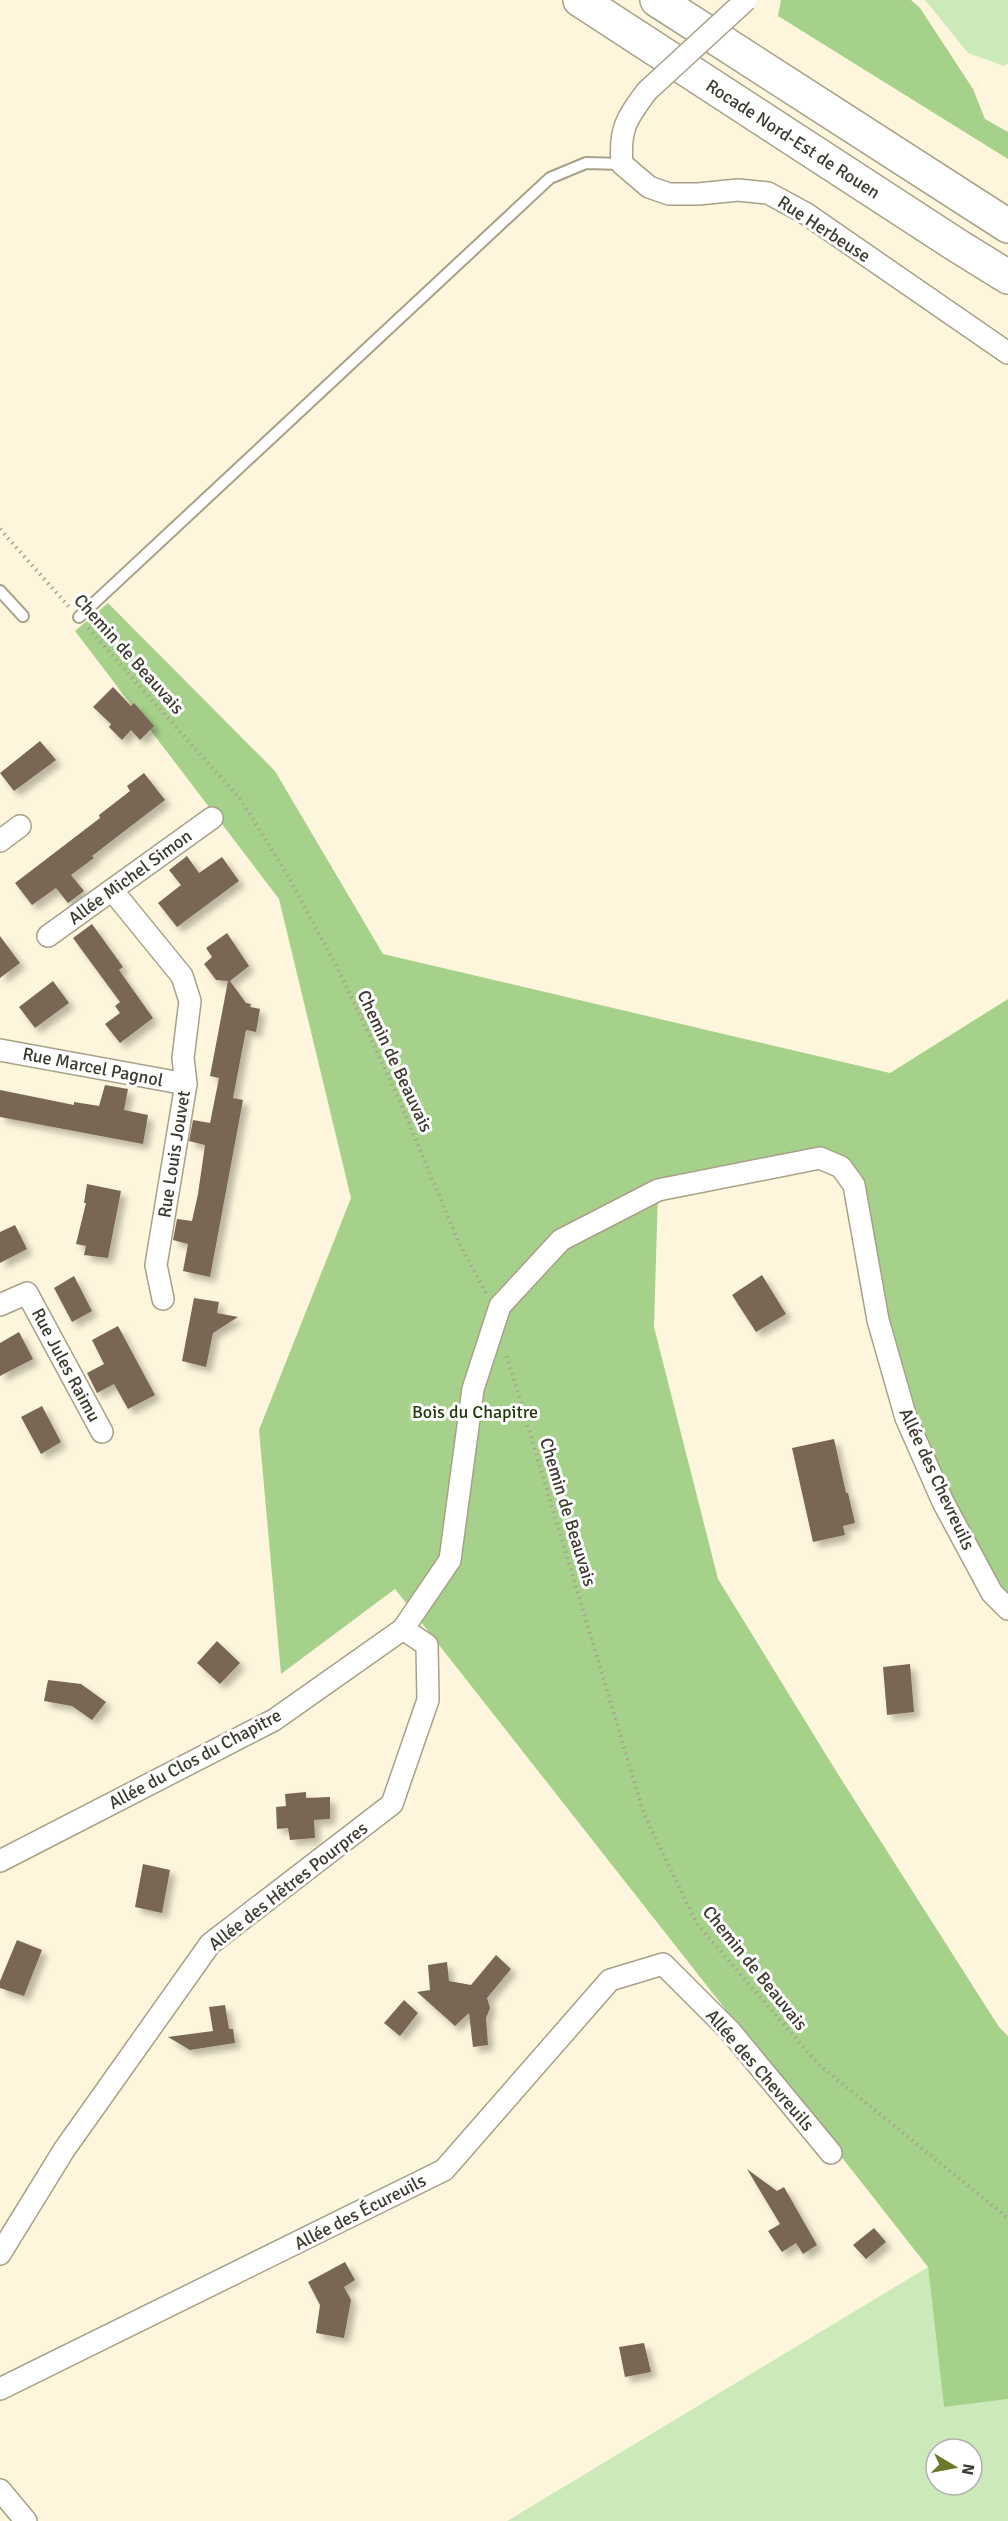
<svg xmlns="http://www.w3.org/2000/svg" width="1008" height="2521" font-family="Signika,sans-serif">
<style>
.green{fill:#cce9ba;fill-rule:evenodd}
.forest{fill:#a6d18b}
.building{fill:#796655;filter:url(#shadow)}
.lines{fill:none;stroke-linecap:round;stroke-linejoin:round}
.service-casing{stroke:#a8a088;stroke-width:14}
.minor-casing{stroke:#a8a088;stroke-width:24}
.trunk-casing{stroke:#a8a088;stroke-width:36}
.path{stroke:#a9a390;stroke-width:4;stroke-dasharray:1.5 4.5;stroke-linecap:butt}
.service{stroke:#fff;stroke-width:10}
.minor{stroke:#fff;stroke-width:21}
.trunk{stroke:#fff;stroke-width:33}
.minor-bridge-casing{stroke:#a8a088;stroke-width:24;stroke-linecap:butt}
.minor-bridge{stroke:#fff;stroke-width:21}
.labels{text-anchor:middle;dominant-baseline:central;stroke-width:6;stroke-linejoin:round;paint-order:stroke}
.street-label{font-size:18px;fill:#3d3a30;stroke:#fff}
.park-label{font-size:18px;fill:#1f3908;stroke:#fff}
</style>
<defs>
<filter id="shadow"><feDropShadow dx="5.5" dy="5.5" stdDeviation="3" flood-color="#0004"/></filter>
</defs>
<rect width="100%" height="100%" fill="#fef6dc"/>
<path class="green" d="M925 0H1008V63L1004 66 968 53Z
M928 2267 944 2406 1008 2399V2521H507ZM936 2449H972V2485H936Z"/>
<path class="forest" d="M781 0H911L920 8 973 89 985 119 1008 132V159L778 16Z
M108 603 275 771 383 954 890 1073 1008 999V1609L906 1418 854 1185 820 1158 658 1190 654 1327 718 1579 836 1771 999 2027 1008 2036V2399L944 2407 928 2267 395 1589 281 1674 259 1430 351 1198 279 899 75 631Z"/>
<path class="building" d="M113 687 131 706 134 703 154 726 140 740 131 730 122 740 109 727 111 724 93 707Z
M40 741 56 760 14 791 0 773Z
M144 773 165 800 92 856 94 858 71 875 84 891 68 903 56 888 32 905 15 883 100 818 99 815 130 791 127 786Z
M187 856 199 873 222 857 239 881 177 927 158 903 181 885 169 870Z
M92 924 123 967 119 970 153 1018 120 1043 105 1024 120 1013 115 1006 120 1002 73 938Z
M227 933 249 966 230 981 246 1003 251 1004 250 1007 260 1009 256 1032 246 1030 233 1098 243 1100 210 1277 183 1271 188 1244 173 1240 177 1219 192 1221 198 1194 205 1145 189 1141 193 1120 210 1123 219 1078 210 1076 228 981 216 980 204 964 212 957 206 948Z
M0 936 20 963 0 978Z
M53 981 69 1003 35 1028 19 1007Z
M105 1085 128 1089 124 1110 148 1115 143 1144 0 1117V1090L74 1105V1102L99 1106Z
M87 1184 121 1191 108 1258 84 1255 86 1246 76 1244 86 1203H84Z
M15 1225 27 1249 0 1263V1232Z
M762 1275 786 1314 756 1332 732 1295Z
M74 1276 92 1311 72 1322 54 1288Z
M194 1298 219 1302 217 1313 238 1317 213 1333 206 1367 182 1361Z
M118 1326 155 1395 128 1409 114 1384 97 1393 87 1373 104 1364 92 1340Z
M19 1332 33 1359 0 1376V1343Z
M42 1406 61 1442 41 1454 21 1417Z
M834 1439 846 1493H848L855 1523 843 1526 845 1535 813 1542 792 1448Z
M217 1641 240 1663 220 1684 197 1663Z
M910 1664 914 1712 887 1715 883 1667Z
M48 1680 81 1684 106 1702 92 1720 72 1706 44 1701Z
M306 1792V1798L330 1797V1819L314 1820 315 1838 290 1840 288 1828 277 1829 276 1807 286 1806 285 1794Z
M143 1864 170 1870 162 1913 135 1907Z
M17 1940 42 1950 24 1996 0 1988V1981Z
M496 1955 511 1969 487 1998 490 2008 486 2018 488 2045 473 2047 469 2013 455 2026 417 1992 430 1990 428 1965 447 1962 449 1981 471 1985Z
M404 2000 418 2013 400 2036 384 2023Z
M225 2005 229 2029H233L235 2043 190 2050 168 2037 213 2031 209 2007Z
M747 2169 777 2191 784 2187 817 2245 803 2254 796 2243 782 2252 768 2231 780 2224Z
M874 2228 886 2242 866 2259 853 2245Z
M345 2262 355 2280 344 2287 351 2300 344 2338 316 2333 320 2305 308 2282Z
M644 2343 651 2372 625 2377 619 2347Z"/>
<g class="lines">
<defs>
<path id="service" d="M0 591 23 616
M79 617 550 178 586 163 622 164"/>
<path id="minor" d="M647 91C627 118 619 128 622 164L649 187 669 194H698L738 190 768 193 805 213 1008 353
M0 841 20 826
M112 890 182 976 190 1001 183 1058 186 1084 156 1265 163 1299
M48 936 212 818
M0 1050 186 1084
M0 1305 27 1293 102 1432
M0 1861 274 1720 403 1629 450 1560 473 1389 500 1306 561 1240 658 1190 820 1158 841 1167 854 1185 878 1320 906 1418 943 1502 992 1593 1008 1609
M0 2254 64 2150 210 1944 392 1804 428 1700 427 1645 403 1629
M0 2389 444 2170 610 1980 663 1964 730 2031 831 2153
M0 2490 26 2521"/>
<path id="trunk" d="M580 0 958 246 1008 277
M657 0 1008 226"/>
</defs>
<use href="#service" class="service-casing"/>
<use href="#minor" class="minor-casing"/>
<use href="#trunk" class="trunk-casing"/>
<path class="path" d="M0 529 69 607
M88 628 241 800 285 871 336 965 395 1090 459 1243 486 1293
M507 1356 644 1814 697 1924 818 2064 1008 2218"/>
<use href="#service" class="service"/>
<use href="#minor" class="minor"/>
<use href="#trunk" class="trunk"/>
<defs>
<path id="minor-bridge" d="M647 91 746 0"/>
</defs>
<use href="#minor-bridge" class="minor-bridge-casing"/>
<use href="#minor-bridge" class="minor-bridge"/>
</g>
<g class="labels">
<g class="street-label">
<text transform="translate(793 139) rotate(33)">Rocade Nord-Est de Rouen</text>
<text transform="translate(824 229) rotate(33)">Rue Herbeuse</text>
<text transform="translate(129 654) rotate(48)">Chemin de Beauvais</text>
<text transform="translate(130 877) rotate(-36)">Allée Michel Simon</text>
<text transform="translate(395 1061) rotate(65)">Chemin de Beauvais</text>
<text transform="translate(93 1067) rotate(11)">Rue Marcel Pagnol</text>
<text transform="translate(174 1154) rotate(-81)">Rue Louis Jouvet</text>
<text transform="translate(66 1365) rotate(62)">Rue Jules Raimu</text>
<text transform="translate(937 1479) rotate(65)">Allée des Chevreuils</text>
<text transform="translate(568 1512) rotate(73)">Chemin de Beauvais</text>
<text transform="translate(195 1759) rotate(-28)">Allée du Clos du Chapitre</text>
<text transform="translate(288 1886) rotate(-38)">Allée des Hêtres Pourpres</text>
<text transform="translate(755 1968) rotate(51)">Chemin de Beauvais</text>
<text transform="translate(760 2070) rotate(49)">Allée des Chevreuils</text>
<text transform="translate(360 2212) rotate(-27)">Allée des Écureuils</text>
</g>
<g class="park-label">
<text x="475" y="1412">Bois du Chapitre</text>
</g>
</g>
<g transform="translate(954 2467) rotate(100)"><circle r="28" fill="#ffffff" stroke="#b1b0ac" stroke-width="1.5"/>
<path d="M0-4.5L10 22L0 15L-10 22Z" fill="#6a7a29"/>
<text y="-9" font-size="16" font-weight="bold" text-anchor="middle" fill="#3d3a30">N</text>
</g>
</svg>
